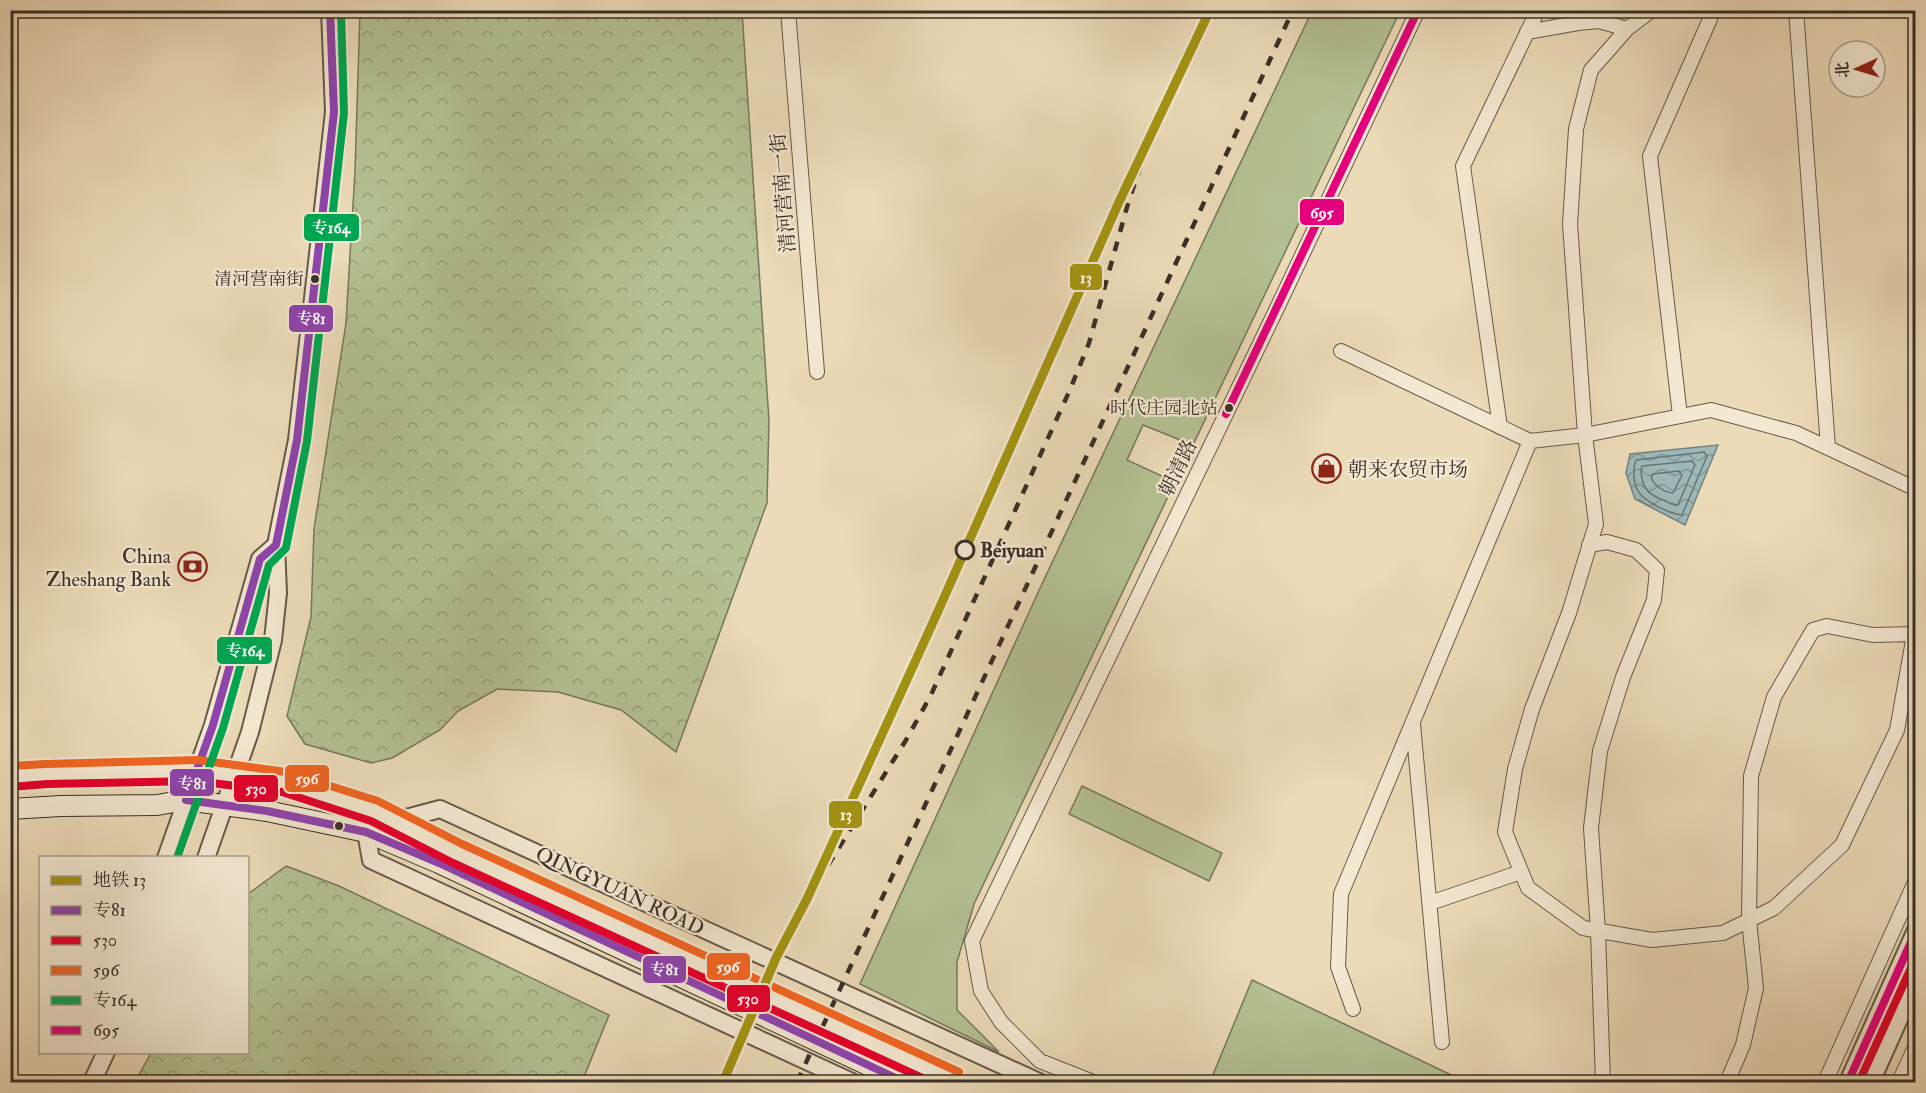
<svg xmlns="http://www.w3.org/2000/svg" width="1926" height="1093" font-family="'IM FELL Double Pica','Noto Serif SC',serif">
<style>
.green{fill:#b4c192;stroke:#76785d;stroke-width:1.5}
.forest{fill:url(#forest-crowns);stroke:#76785d;stroke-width:1.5}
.water{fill:url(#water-waves);stroke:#74827f;stroke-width:1.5}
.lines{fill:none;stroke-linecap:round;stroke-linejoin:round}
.shore{stroke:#6a7470;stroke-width:1.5}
.minor-casing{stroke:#665a4c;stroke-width:16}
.tertiary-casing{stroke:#665a4c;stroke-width:20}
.secondary-casing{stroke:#392f28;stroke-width:22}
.minor{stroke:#f3e8d1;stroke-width:14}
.tertiary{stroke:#f3e8d1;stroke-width:16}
.secondary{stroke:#f3e8d1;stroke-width:20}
.rail{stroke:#392f28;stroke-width:4.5;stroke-dasharray:10 10;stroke-linecap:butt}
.bus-1-casing{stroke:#f3e8d1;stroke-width:12}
.bus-2-casing{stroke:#f3e8d1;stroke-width:12}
.bus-3-casing{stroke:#f3e8d1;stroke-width:12}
.bus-4-casing{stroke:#f3e8d1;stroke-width:12}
.bus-5-casing{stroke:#f3e8d1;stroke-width:12}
.bus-1{stroke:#8e44ad;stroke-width:8}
.bus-2{stroke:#e4002b;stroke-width:8}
.bus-3{stroke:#f26522;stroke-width:8}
.bus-4{stroke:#00a651;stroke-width:8}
.bus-5{stroke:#e5007d;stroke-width:8}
.metro-1-casing{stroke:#f3e8d1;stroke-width:14}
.metro-1{stroke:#a39412;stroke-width:9}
.bus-dot{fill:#392f28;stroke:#f3e8d1;stroke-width:2}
.stop-dot{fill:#f3e8d1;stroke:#392f28;stroke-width:3}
.labels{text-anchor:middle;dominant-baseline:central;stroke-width:4.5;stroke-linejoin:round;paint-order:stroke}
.bus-label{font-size:18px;fill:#392f28;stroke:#f3e8d1;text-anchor:end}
.street-label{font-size:20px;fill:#392f28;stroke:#f3e8d1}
.poi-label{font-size:20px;fill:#392f28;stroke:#f3e8d1;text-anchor:start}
.stop-label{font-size:20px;font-weight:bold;fill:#392f28;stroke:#f3e8d1;text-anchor:start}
.line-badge{stroke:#f3e8d1;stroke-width:2}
.badge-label{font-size:16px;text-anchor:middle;font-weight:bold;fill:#fff}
</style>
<defs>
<pattern id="forest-crowns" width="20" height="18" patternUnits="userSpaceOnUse" patternTransform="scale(1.5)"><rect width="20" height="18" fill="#b4c192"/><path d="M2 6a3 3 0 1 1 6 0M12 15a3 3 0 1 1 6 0" fill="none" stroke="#939d77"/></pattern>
<pattern id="water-waves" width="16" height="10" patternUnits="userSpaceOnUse" patternTransform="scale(1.5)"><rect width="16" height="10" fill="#9cb9b9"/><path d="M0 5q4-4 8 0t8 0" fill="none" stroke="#809796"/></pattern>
</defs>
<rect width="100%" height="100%" fill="#ecdbb8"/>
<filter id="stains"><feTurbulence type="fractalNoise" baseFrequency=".00333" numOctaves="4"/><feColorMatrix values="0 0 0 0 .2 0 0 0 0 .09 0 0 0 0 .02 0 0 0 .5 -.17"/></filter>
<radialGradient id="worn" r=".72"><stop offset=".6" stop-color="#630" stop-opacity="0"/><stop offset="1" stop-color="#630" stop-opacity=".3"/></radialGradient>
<path class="green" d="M1312 11H1400L1193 445 1143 425 1127 460 1175 482 974 904 957 962V1010L999 1052 860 984 1041 586Z
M1082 786 1222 853 1209 881 1069 814Z
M1252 980 1466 1082H1210Z"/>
<path class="forest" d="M360 11H742L769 421 767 503 676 752 621 710 558 692 497 689 458 711 440 730 392 758 371 763 305 744 287 716 311 617 314 529 346 323 355 171Z
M286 866 339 886 609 1015 582 1082H135L151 1053 248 1052V894Z"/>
<path class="water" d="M1718 445 1685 525 1635 499 1626 473 1630 454Z"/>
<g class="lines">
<path class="shore" d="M1704 452 1707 456 1682 515C1670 514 1651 504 1642 496 1633 488 1632 470 1636 460Z
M1692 461 1695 465 1678 505C1671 504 1651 496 1647 490 1642 484 1640 472 1642 466Z
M1679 471 1682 475 1673 493C1664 492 1654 486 1651 477L1653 474Z"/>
<defs>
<path id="minor" d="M788 10 817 372
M1652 10 1627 29 1591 70 1576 129 1570 224 1585 435 1596 524 1569 613 1532 709 1515 769 1505 832 1528 888 1583 928 1652 940 1723 933 1774 908 1842 845 1897 730 1914 635
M1796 10 1828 447
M1527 32 1578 23 1599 21 1627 29
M1341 351 1530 441 1585 435 1711 410 1796 433 1916 489
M1680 416 1650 156 1710 19 1709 10
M1500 427 1463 166 1538 10
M1589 545 1607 542 1636 550 1657 570 1654 600 1623 677 1600 751 1591 828 1598 931 1603 1082
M1413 724 1442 1042
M1430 903 1521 872
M1353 1009 1338 967 1341 894 1530 441
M1093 1082 1040 1061 1001 1022 981 991 972 941 1279 304 1418 10
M1727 1082 1743 1045 1756 988 1749 920 1751 776 1774 697 1813 630 1827 626 1873 635 1916 634
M1825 1082 1916 880
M1899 1082 1916 1045"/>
<path id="tertiary" d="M395 821 440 809 1039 1082
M366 832 371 860 852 1082
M166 858 213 725 260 559 276 545
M206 858 250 732 273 640 278 593 276 545 297 440 334 112 330 10
M92 1082 106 1052
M1848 1082 1916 930
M1871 1082 1916 981"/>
<path id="secondary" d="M10 777 46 774 170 772 197 770 284 782 375 811 457 853 955 1082
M10 809 61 806 157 805 186 800 267 811 366 832 439 863 904 1082"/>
</defs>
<use href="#minor" class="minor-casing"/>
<use href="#tertiary" class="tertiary-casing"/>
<use href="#secondary" class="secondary-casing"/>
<use href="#minor" class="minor"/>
<use href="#tertiary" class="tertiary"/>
<use href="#secondary" class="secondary"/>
<path class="rail" d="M1204 21 1208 10
M807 899 906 740 930 697 1069 392 1089 343 1129 200 1157 120
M797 1082 1293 10"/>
<defs>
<path id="bus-1" d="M330 10 334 112 297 440 276 545 260 559 213 725 186 800 267 811 366 832 439 863 904 1082"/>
<path id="bus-2" d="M11 787 47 784 197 781 282 792 371 821 453 863 931 1082
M1859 1082 1916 957"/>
<path id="bus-3" d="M10 766 46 764 198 760 286 772 378 801 462 844 959 1072"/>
<path id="bus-4" d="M177 858 223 728 269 565 286 548 307 441 344 113 341 10"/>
<path id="bus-5" d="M1226 414 1418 10
M1848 1082 1916 931"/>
</defs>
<use href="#bus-1" class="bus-1-casing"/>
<use href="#bus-2" class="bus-2-casing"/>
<use href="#bus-3" class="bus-3-casing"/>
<use href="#bus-4" class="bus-4-casing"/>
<use href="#bus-5" class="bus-5-casing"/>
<use href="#bus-1" class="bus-1"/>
<use href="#bus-2" class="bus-2"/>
<use href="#bus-3" class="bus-3"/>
<use href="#bus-4" class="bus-4"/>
<use href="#bus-5" class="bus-5"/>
<defs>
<path id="metro-1" d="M723 1082 776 958 807 899 935 618 1119 202 1210 10"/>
</defs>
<use href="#metro-1" class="metro-1-casing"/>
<use href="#metro-1" class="metro-1"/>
</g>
<defs>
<symbol id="shop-ring" viewBox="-11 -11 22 22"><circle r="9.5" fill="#f3e8d1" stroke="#8f2418" stroke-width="1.5"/><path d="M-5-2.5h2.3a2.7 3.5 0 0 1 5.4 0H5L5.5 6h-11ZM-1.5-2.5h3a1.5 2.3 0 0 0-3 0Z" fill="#8f2418"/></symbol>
<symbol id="bank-ring" viewBox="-11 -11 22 22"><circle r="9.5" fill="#f3e8d1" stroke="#8f2418" stroke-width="1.5"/><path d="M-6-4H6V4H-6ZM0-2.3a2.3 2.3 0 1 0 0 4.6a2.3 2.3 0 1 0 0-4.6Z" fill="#8f2418"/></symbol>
</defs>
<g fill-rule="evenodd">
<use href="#shop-ring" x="1310" y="452" width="33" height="33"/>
<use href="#bank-ring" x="176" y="550" width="33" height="33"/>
</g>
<g class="bus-dot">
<circle cx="315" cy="279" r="5"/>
<circle cx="1229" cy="408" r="5"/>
<circle cx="339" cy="826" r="5"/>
</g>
<circle class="stop-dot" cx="965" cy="550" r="9"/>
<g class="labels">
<g class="bus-label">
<text x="304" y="279">清河营南街</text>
<text x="1218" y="408">时代庄园北站</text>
</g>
<g class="street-label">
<text transform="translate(783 193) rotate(-95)">清河营南一街</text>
<text transform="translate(1178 468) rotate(-64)">朝清路</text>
<text transform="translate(620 891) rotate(25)">QINGYUAN ROAD</text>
</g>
<g class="poi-label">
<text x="1348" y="469">朝来农贸市场</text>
<text x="171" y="556" text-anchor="end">China<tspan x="171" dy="23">Zheshang Bank</tspan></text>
</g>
<g class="stop-label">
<text x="980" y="550">Beiyuan</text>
</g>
</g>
<g class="line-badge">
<rect x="1299" y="198" width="46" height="28" rx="6" fill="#e5007d"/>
<rect x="303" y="213" width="57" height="29" rx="6" fill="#00a651"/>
<rect x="1069" y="263" width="34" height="28" rx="6" fill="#a39412"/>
<rect x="288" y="304" width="46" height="29" rx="6" fill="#8e44ad"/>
<rect x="216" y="636" width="57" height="29" rx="6" fill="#00a651"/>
<rect x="284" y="764" width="46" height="29" rx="6" fill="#f26522"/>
<rect x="169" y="768" width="46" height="29" rx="6" fill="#8e44ad"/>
<rect x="233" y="774" width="46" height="29" rx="6" fill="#e4002b"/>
<rect x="828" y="800" width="35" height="29" rx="6" fill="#a39412"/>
<rect x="706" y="952" width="45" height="29" rx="6" fill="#f26522"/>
<rect x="642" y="955" width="45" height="29" rx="6" fill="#8e44ad"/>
<rect x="726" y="984" width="45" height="29" rx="6" fill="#e4002b"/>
</g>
<g class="badge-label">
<text x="1322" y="218">695</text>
<text x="331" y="233">专164</text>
<text x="1086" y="283">13</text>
<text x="311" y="324">专81</text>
<text x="245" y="656">专164</text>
<text x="307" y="784">596</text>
<text x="192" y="789">专81</text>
<text x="256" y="794">530</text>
<text x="846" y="820">13</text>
<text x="728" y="972">596</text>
<text x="664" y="975">专81</text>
<text x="748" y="1004">530</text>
</g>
<rect width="1926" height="1093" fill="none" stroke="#ecdbb8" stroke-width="36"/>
<rect x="12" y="12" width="1902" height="1069" fill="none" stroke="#392f28" stroke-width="3"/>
<rect x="18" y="18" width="1890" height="1057" fill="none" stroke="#392f28" stroke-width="1.5"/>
<rect x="39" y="856" width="210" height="198" fill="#f3e8d1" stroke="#a99e8d" stroke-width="1.5"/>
<rect x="51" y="876" width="30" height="9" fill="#a39412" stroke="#a99e8d" stroke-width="1.5"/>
<text x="93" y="886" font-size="18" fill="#392f28">地铁 13</text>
<rect x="51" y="906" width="30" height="9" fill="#8e44ad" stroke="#a99e8d" stroke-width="1.5"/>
<text x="93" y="916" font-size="18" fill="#392f28">专81</text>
<rect x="51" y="936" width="30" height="9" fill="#e4002b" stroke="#a99e8d" stroke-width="1.5"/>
<text x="93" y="946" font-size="18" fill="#392f28">530</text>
<rect x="51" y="966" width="30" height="9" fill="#f26522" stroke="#a99e8d" stroke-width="1.5"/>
<text x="93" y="976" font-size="18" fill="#392f28">596</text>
<rect x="51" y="996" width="30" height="9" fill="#00a651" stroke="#a99e8d" stroke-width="1.5"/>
<text x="93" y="1006" font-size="18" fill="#392f28">专164</text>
<rect x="51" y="1026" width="30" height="9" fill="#e5007d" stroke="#a99e8d" stroke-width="1.5"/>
<text x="93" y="1036" font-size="18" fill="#392f28">695</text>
<g transform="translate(1857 69) rotate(266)"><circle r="28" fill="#f3e8d1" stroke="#a99e8d" stroke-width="1.5"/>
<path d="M0-4.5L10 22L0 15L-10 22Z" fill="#8f2418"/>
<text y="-9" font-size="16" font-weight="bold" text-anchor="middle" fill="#392f28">北</text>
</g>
<rect width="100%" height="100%" filter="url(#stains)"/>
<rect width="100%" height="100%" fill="url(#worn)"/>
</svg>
